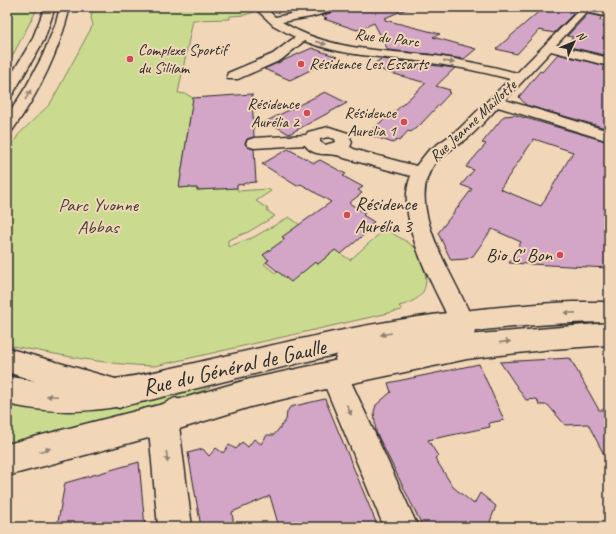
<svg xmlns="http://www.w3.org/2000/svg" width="616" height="534" font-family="Caveat,sans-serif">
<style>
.green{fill:#cadb8f;stroke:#7a835d}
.building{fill:#d3a5c6;stroke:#2b2b2b;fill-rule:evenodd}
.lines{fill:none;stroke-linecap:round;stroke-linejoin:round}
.minor-casing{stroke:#2b2b2b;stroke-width:3}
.major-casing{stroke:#2b2b2b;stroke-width:3}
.highway-casing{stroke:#2b2b2b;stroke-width:3}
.minor{fill:#f2d6b8;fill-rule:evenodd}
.major{fill:#f2d6b8;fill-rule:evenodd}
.highway{fill:#f2d6b8;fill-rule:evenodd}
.oneway{fill:#8e8072}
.poi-dot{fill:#d1495b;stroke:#f2d6b8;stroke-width:1.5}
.labels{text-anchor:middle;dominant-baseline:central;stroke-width:4;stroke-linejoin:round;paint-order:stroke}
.far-street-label{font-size:16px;fill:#2b2b2b;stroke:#f2d6b8}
.far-poi-label{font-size:16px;fill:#2b2b2b;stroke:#f2d6b8;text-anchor:start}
.poi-label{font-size:19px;fill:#2b2b2b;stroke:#f2d6b8;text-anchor:start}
.park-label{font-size:19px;fill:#43453a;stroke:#f2d6b8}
.near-street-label{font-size:23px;fill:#2b2b2b;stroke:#f2d6b8}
</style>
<rect width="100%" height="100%" fill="#f2d6b8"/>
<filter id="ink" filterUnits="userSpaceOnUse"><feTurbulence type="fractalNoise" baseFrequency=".025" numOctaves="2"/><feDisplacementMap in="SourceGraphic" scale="8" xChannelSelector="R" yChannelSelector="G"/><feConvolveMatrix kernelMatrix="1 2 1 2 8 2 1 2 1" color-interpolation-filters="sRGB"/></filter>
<g filter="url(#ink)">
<path class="green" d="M7 7H36V11L7 66Z
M93 7H250L254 12 245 15 230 16V19L193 20 178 93 186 94 193 98 179 188 190 187 191 188H197V190L237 188 238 191 268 189 271 191 256 201 268 209 266 210 275 216 248 232 228 240V247L254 237 289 217 300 225 283 238 285 239 263 255 269 260 264 264 275 273 278 272 291 281 315 262 318 264 335 250 350 260 385 229C394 235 406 240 414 247 418 250 420 258 422 263 431 287 424 300 399 306L402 310 155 366C105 365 56 354 7 345V156L18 135 50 104 93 25 91 18Z
M209 385 210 387 148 413 7 448V406L63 411 121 404Z"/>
<path class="building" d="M342 7H411L385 18V20L440 34 433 37 476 49 464 59 436 55 388 50 374 23 357 30 324 19 327 18 321 16 339 10Z
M544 7H580L554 33 539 30 517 54 496 49Z
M588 14 602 17 599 20 608 22 603 27 608 28 606 31 609 32 602 38 609 40V56L565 46 573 37 567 36Z
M312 48 337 57 290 80 264 69Z
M558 54 609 67V129L526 105 519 97 540 71 542 72Z
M381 59 455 68 436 86 450 90 448 92 450 93 421 124 411 132 408 131 399 141 397 140 393 143 367 134 390 114 391 115 426 83 384 71 380 69 381 68 372 65Z
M325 92 347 103 289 134 267 121Z
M252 94 254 137 247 139 245 144 248 147 254 149 256 182 245 183 244 184 237 185V188L197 190V188H191L190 187 179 188 193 98Z
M515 115 609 142V268L509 263 521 242 492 229 473 256 466 259 451 260 438 233 472 189 461 185 474 170 466 167 486 144 482 143 504 116ZM534 139 573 152 541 206 500 189Z
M288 149 314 163 320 160 346 174 343 176 363 187 358 190 362 193 349 203 365 213 363 215 374 222 365 230 367 232 341 254 335 250 318 264 315 262 291 282 266 262 269 260 263 255 285 239 282 237 331 202 301 184 297 186 262 164Z
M570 358 599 410H609V464L588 424 565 425 548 405H539L537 399 526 400 500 362Z
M479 364 504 420 489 423 490 427 428 440 438 456 435 458 453 487 474 504 480 493 496 506 488 527H423L376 432 374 412 376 405 391 392 388 383Z
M325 399 378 527H279L270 496 232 512 234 527H201L188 453 203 449 209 456 216 448 223 453 229 445 236 449 242 442 248 447 254 439 261 444 267 435H274L286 420 287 412 290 407Z
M139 462 145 527H57L65 483Z"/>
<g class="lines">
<defs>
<path id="minor" d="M254 7H265L275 17C297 13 319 7 341 7L339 9 311 17 282 22C329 51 383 50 436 56 463 60 490 66 517 73L582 7H592L609 11V17L587 12 556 45 609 58V66L551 51 505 100 609 131V141L498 107C488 118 479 128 468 138 457 146 445 152 436 162 400 205 459 281 474 324 477 337 471 343 459 347L346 371 418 527H384L320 374 324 365 334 361 336 362 335 359 339 350 348 347 450 326C447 311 438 298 432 284 418 256 398 206 411 176L344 158C332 150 316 160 305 145L254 148 248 146 246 143 248 140 254 138 306 135 308 132 329 127 348 133 352 142 350 147 356 150 416 166 428 151 458 130 510 79C480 71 449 65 418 61 379 57 340 55 304 41L281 60 238 79H228L227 76 228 73 273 54 295 37 273 25ZM328 137 335 139 336 142 325 145 320 142V139Z
M175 398 185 402 189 412 185 422 179 426 192 527H158L148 419 153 409Z"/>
<path id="major" d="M572 302H609V322C510 323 413 337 317 359 273 369 229 380 186 391 120 408 75 419 7 404V376C74 390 120 380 186 365 229 355 272 345 315 336 400 317 486 306 572 302Z
M609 323V345L552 349 467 359 334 387 250 407 163 434 7 476V444L163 404 250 379 334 361 467 335Z"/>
<path id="highway" d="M45 7H55L44 40 14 92 12 95 7 96V82L32 40Z
M60 7H70C59 52 39 93 12 131L7 133V117L27 85 43 55 56 23Z
M7 348 119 380 129 384 133 394 129 404 119 408 7 372Z"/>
</defs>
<use href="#minor" class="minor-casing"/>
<use href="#major" class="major-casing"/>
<use href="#highway" class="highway-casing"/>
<use href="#minor" class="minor"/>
<use href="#major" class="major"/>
<use href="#highway" class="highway"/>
</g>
<defs><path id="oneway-solid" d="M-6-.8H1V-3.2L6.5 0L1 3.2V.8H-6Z"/></defs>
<g class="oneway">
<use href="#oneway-solid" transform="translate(321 43) rotate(16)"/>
<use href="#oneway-solid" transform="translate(449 62) rotate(9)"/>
<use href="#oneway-solid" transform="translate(28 95) rotate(-60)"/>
<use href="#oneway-solid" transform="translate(570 313) rotate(179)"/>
<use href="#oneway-solid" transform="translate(386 334) rotate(170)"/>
<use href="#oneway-solid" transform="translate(505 342) rotate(-6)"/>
<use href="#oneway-solid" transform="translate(52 396) rotate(-177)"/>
<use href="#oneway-solid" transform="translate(349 410) rotate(66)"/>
<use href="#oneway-solid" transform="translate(45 450) rotate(-15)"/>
<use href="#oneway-solid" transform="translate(167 457) rotate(84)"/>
</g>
</g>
<g class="poi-dot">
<circle cx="130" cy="59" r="4"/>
<circle cx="301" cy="64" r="4"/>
<circle cx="307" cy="113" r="4"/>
<circle cx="404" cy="122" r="4"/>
<circle cx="347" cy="215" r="4"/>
<circle cx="560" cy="255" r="4"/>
</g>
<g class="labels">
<g class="far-street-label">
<text transform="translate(387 38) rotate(7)">Rue du Parc</text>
<text transform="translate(473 121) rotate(-43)">Rue Jeanne Maillotte</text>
</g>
<g class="far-poi-label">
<text x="138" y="50">Complexe Sportif<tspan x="138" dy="18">du Sililam</tspan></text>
<text x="309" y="64">Résidence Les Essarts</text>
<text x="299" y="104" text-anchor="end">Résidence<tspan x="299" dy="18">Aurélia 2</tspan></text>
<text x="396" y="113" text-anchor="end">Résidence<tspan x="396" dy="18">Aurelia 1</tspan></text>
</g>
<g class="poi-label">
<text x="355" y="204">Résidence<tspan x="355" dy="22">Aurélia 3</tspan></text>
<text x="552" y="255" text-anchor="end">Bio C' Bon</text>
</g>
<g class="park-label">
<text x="98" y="205">Parc Yvonne<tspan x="98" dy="22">Abbas</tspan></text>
</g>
<g class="near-street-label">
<text transform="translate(234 367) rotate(-13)">Rue du Général de Gaulle</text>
</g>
</g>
<rect width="616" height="534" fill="none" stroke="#f2d6b8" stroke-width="24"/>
<rect x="12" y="12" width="592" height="510" fill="none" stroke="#2b2b2b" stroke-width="1.5" filter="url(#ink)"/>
<g transform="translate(574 42) rotate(46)" stroke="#f2d6b8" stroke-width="3" paint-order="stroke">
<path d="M0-3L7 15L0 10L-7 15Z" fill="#2b2b2b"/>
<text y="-6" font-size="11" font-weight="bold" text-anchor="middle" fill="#2b2b2b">N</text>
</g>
</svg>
